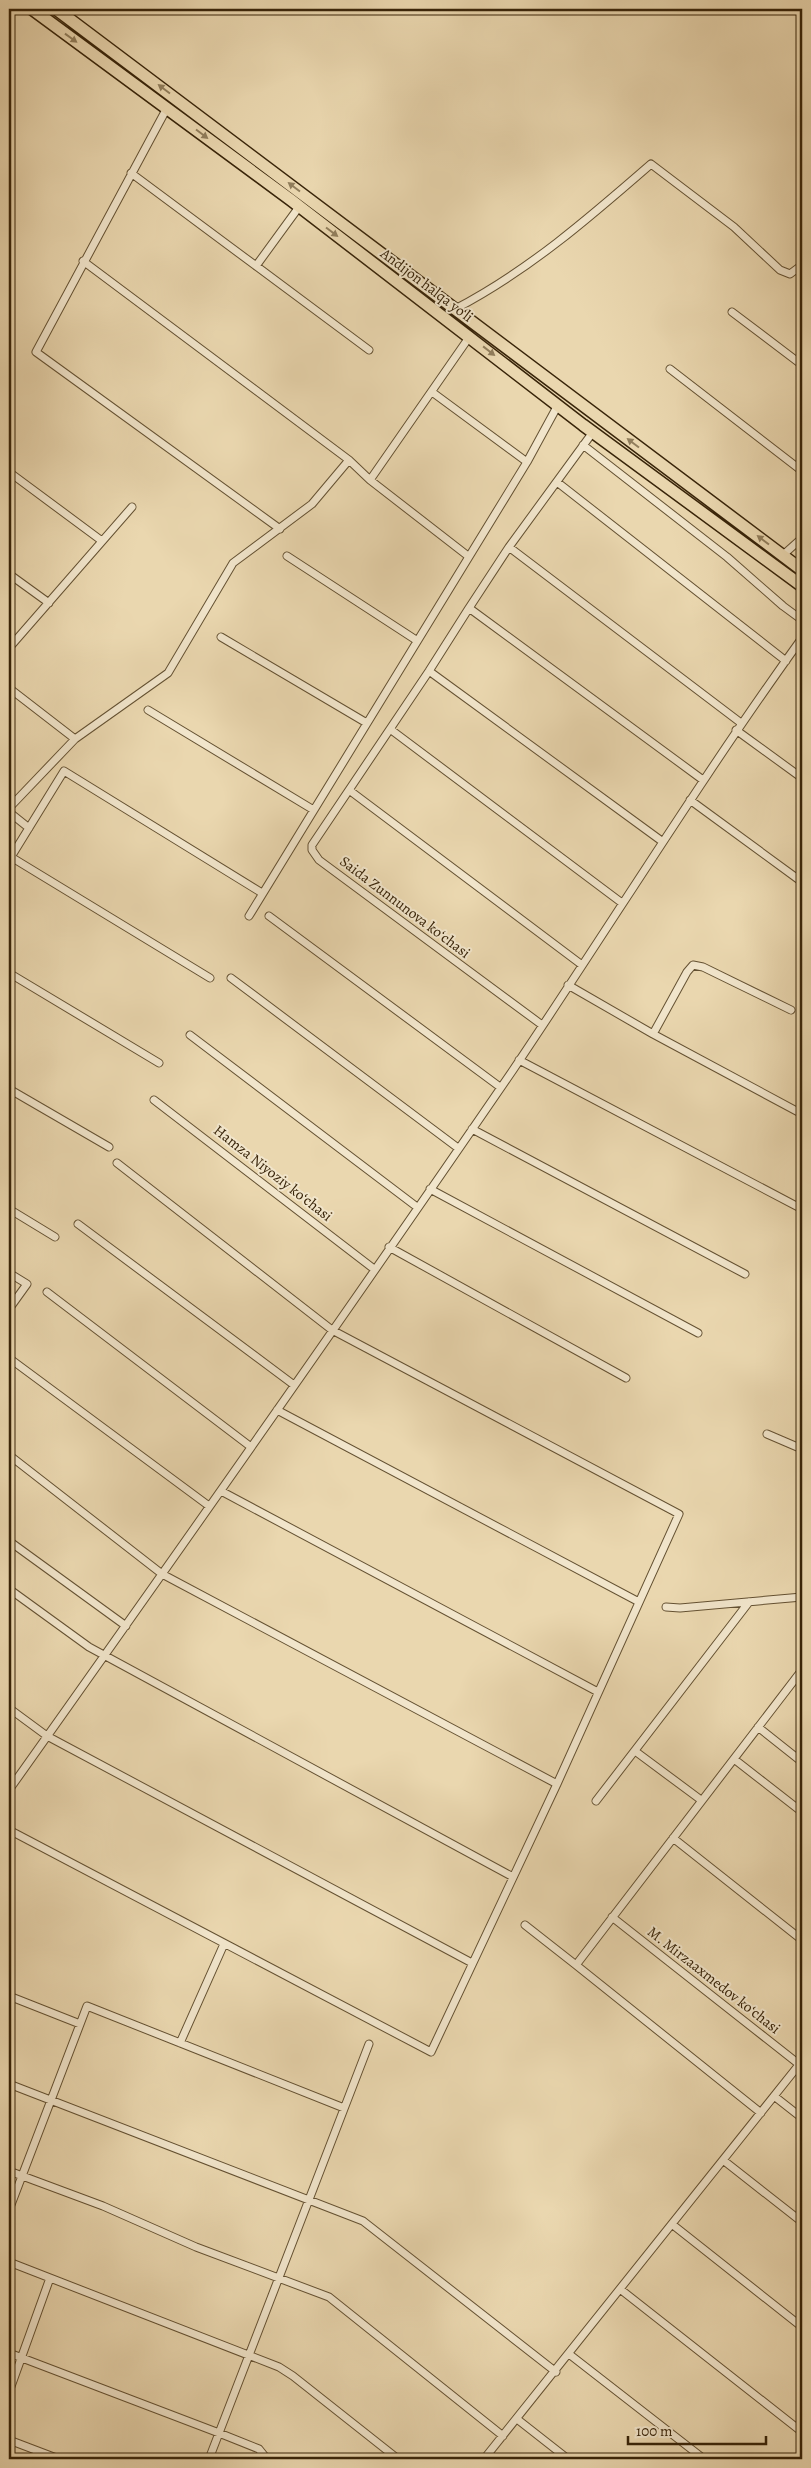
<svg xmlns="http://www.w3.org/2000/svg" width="811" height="2468" font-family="Alegreya,serif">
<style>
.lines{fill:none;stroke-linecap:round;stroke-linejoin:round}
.minor-casing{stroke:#645132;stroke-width:9}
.trunk-casing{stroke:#382409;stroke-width:14}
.minor{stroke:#f1e5cb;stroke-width:7}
.trunk{stroke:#ead7af;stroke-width:11}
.oneway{fill:#917e5c}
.labels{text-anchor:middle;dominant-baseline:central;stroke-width:4;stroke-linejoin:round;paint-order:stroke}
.street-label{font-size:15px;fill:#382409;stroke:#f1e5cb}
</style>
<rect width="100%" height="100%" fill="#ead7af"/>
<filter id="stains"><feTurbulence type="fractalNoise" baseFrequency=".004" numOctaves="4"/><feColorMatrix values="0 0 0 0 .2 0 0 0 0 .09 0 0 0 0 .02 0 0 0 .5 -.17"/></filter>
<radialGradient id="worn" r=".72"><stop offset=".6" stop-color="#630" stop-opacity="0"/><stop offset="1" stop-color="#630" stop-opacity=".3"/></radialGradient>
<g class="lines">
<defs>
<path id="minor" d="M167 108 36 352 280 529
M131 173 369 350
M83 261 349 460
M256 266 299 207
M455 309C528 271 589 218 651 164L734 227 780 270 790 274 802 265
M732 312 802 365
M670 369 802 471
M432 392 527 462
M593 432 509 547 469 608 703 780
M583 445 727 557 783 606 802 620
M9 472 102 541
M370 480 470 336
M557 482 786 661
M509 547 741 723
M783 555 802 538
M287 556 416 640
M9 574 49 603
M469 608 429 671 312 845V850L319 860 542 1025
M221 637 365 722
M9 648 132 507
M429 671 663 842
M9 688 75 739
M148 710 312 809
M390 729 622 903
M736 730 802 778
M349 790 582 965
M690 800 802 882
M9 808 75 739 168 673 233 563 312 504 349 460 370 480 468 556
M9 812 29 828
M249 916 527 462 558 405
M269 916 500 1087
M9 973 159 1063
M210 978 11 857 64 771 262 893
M231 978 458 1148
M568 985 653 1034 802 1114
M653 1034 687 972 693 965 703 967 791 1010
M190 1035 417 1207
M519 1060 802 1209
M9 1089 109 1147
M154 1100 374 1269
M472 1129 745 1274
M430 1189 698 1333
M9 1209 55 1237
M78 1224 294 1385
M389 1247 626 1378
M9 1273 27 1284 9 1309
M47 1292 251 1447
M801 1343 802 1344
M9 1358 209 1506
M277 1410 639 1602
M767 1434 802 1449
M9 1455 162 1574 557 1784
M221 1491 598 1692
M9 1541 126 1626
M9 1589 89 1647 513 1877
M666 1607 680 1608 802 1597
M9 1708 47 1736 472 1963
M758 1727 802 1762
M635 1751 701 1800
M734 1759 802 1812
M9 1790C179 1551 347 1312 513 1070 610 926 701 778 802 638
M596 1801 749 1602
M9 1830 431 2052 557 1784 679 1514 332 1330 117 1163
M673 1838 802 1940
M612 1917 800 2065
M525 1925 576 1965
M9 1996 80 2024
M180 2043 224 1944
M9 2084 363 2221 556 2372
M774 2096 802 2118
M761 2113 576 1965 802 1670
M723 2160 802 2222
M9 2171 103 2206 196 2247 329 2297 503 2436
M9 2210 87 2006 344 2108
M673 2225 802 2327
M9 2262 279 2367 293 2376 398 2459
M620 2289 802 2432
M9 2353 219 2433 259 2449 267 2459
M569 2354 704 2459
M9 2392 50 2278
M517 2419 568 2459
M9 2440 59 2459
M209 2459 369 2044
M484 2459 802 2061
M800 2459 802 2457"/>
<path id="trunk" d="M32 9 291 200 583 425 802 586
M56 9 802 570"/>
</defs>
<use href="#minor" class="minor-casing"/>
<use href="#trunk" class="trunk-casing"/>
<use href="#minor" class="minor"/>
<use href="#trunk" class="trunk"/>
</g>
<defs><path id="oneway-solid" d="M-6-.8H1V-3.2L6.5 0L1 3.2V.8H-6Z" transform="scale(1.25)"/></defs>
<g class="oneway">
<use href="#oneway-solid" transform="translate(71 38) rotate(36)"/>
<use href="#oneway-solid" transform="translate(164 89) rotate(-143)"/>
<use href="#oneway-solid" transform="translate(202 134) rotate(37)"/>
<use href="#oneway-solid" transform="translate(294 187) rotate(-143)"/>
<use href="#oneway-solid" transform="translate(332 232) rotate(37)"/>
<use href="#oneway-solid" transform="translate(489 351) rotate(38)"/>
<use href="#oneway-solid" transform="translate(633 443) rotate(-143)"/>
<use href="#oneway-solid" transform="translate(763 540) rotate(-143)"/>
</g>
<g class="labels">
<g class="street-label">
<text transform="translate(427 285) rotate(37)">Andijon halqa yo‘li</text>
<text transform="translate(405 907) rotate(37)">Saida Zunnunova koʻchasi</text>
<text transform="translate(273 1173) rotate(38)">Hamza Niyoziy koʻchasi</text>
<text transform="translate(714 1980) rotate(38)">M. Mirzaaxmedov koʻchasi</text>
</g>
</g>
<rect width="811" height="2468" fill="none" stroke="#ead7af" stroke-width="30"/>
<rect x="10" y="10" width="791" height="2448" fill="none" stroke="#382409" stroke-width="2.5"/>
<rect x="15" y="15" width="781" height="2438" fill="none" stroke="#382409"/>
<path d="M628 2436v8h138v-8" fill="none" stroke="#382409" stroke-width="2.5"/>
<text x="636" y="2436" font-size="15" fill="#382409" stroke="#f1e5cb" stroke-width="4" paint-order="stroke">100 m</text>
<rect width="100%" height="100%" filter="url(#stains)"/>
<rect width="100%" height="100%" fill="url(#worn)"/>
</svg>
